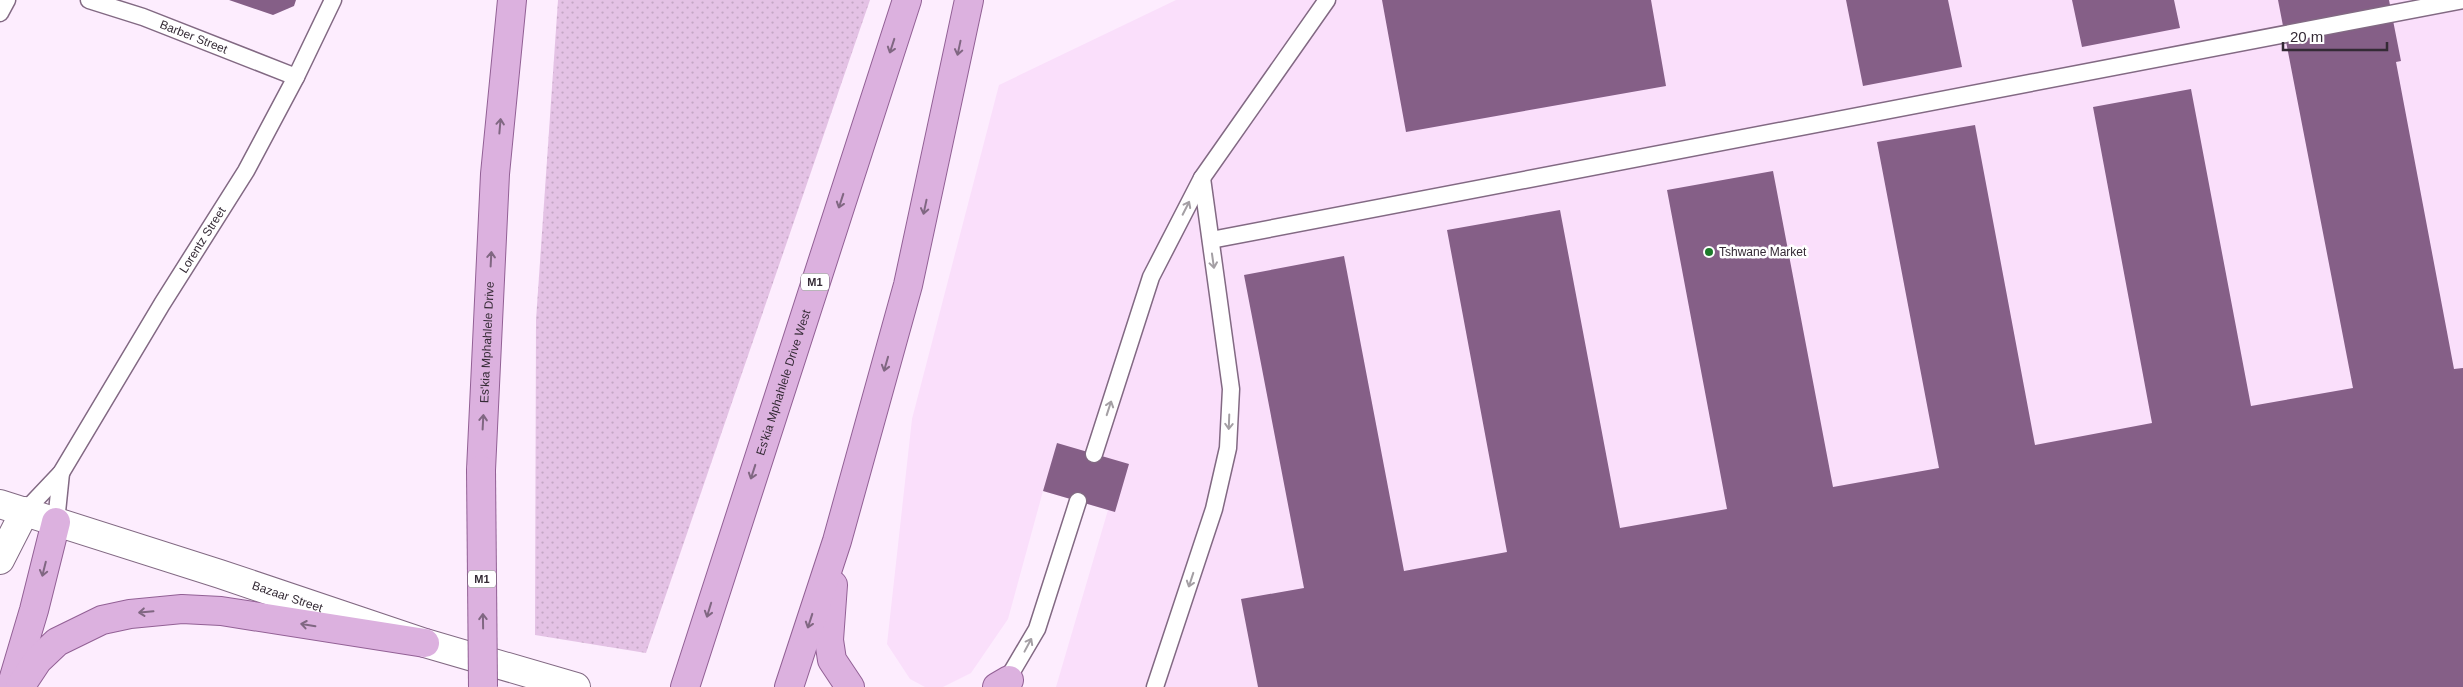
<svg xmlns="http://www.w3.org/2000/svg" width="2463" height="687" font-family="Arial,sans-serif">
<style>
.built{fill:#fadffb}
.grass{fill:url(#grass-dots)}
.building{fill:#855f87}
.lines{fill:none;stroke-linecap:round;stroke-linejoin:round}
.service-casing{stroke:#826983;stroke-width:19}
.minor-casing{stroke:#826983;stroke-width:30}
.tertiary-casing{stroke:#826983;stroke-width:30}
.primary-casing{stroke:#926095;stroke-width:30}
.service{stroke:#fff;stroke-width:16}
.minor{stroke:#fff;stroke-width:28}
.tertiary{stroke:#fff;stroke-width:28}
.primary{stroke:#dcb1df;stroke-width:28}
.primary-bridge-casing{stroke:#926095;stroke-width:30;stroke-linecap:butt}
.primary-bridge{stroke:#dcb1df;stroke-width:28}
.oneway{stroke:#806782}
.oneway2{stroke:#a49fa4}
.poi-dot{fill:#1c7a2a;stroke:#fff;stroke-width:2}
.labels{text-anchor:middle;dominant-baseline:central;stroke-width:5;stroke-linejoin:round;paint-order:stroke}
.shield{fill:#fff;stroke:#716a72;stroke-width:1}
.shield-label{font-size:11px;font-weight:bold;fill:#342a35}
.street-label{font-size:12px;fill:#342a35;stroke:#fff}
.poi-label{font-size:12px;fill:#342a35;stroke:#fff;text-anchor:start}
</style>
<defs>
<pattern id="grass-dots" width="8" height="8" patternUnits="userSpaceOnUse" patternTransform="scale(1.25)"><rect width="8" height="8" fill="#e4c2e5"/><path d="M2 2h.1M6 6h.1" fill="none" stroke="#c4a7c5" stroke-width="1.8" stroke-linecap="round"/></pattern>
</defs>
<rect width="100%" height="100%" fill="#fdedfe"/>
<path class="built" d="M1176 0H2463V687H1056L1108 510 1043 491 1008 619 971 673 943 687H925L910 679 887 644 912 419 999 85Z"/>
<path class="grass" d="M558 0H870L646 653 535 635 536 320Z"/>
<path class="building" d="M229 0H296L294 6 273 15Z
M1382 0H1651L1666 86 1406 132Z
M1846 0H1948L1962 67 1863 86Z
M2072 0H2174L2180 28 2082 47Z
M2278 0H2389L2401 61 2396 62 2454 369 2463 368V687H1258L1241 599 1304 588 1244 275 1344 256 1404 571 1507 552 1447 230 1560 210 1620 528 1727 509 1667 190 1773 171 1833 487 1939 468 1877 142 1975 125 2035 445 2152 423 2093 107 2191 89 2251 406 2353 388Z
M1057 443 1129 464 1115 512 1043 491Z"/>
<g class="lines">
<defs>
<g id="service">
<path id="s1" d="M89 0 143 17 296 77"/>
<path d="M0 13 7 0"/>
<path d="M1211 240 2463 0"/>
<path d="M1094 454 1151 277 1202 178 1327 0"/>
<path id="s2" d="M25 511 61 473 162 304 246 171 296 77 333 0"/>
<path d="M56 522 61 473"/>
<path d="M1004 685 1037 629 1078 501"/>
<path d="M1155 687 1214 509 1228 448 1231 389 1202 178"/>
</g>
<g id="minor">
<path id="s3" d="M0 504 220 574 425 643 576 687"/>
</g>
<path id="tertiary" d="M0 560 25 511"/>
<g id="primary">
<path id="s4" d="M481 470 495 174 512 0"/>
<path d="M833 585 829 640 832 660 850 687"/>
<path d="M12 684 34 610 56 522"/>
<path d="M20 687 38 660 57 642 102 620 130 614 182 609 221 611 425 643"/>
<path id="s5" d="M685 687 907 0"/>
<path d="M789 687 837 541 908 285 969 0"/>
<path d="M997 687 1009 680"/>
</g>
</defs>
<use href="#service" class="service-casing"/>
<use href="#minor" class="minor-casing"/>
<use href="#tertiary" class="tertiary-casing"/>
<use href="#primary" class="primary-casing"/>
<use href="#service" class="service"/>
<use href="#minor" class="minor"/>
<use href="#tertiary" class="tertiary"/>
<use href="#primary" class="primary"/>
<defs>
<path id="primary-bridge" d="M481 470 483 687"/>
</defs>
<use href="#primary-bridge" class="primary-bridge-casing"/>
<use href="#primary-bridge" class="primary-bridge"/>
</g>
<defs><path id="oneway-shaft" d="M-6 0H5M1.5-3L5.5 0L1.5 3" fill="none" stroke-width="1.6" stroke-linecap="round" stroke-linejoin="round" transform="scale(1.25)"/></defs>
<g class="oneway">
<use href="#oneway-shaft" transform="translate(892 46) rotate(108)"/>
<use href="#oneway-shaft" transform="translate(959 48) rotate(102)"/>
<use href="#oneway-shaft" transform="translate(500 126) rotate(-85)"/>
<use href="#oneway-shaft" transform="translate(841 201) rotate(108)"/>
<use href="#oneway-shaft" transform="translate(925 207) rotate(102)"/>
<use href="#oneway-shaft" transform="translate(491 259) rotate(-87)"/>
<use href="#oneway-shaft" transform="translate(886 364) rotate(106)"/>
<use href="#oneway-shaft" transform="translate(483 422) rotate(-87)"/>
<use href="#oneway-shaft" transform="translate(753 472) rotate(108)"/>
<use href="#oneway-shaft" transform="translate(44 569) rotate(104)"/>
<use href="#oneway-shaft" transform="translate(709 610) rotate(107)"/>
<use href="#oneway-shaft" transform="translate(146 612) rotate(175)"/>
<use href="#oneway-shaft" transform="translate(483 621) rotate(-91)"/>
<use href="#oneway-shaft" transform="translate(810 621) rotate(108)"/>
<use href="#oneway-shaft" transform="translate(308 625) rotate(-171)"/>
</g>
<g class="oneway2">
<use href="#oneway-shaft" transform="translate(1186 208) rotate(-63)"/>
<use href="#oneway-shaft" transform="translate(1213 261) rotate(82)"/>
<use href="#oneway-shaft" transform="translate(1109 408) rotate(-72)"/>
<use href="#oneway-shaft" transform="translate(1229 422) rotate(92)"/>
<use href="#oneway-shaft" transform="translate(1191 580) rotate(108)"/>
<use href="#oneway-shaft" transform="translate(1028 645) rotate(-62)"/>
</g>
<circle class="poi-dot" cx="1709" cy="252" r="5"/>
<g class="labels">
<g class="shield">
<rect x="801" y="273.5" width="28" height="17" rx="4"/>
<rect x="468" y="570.5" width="28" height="17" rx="4"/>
</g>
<g class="shield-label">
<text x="815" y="282">M1</text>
<text x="482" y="579">M1</text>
</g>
<g class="street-label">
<text stroke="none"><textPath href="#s1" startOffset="111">Barber Street</textPath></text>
<text stroke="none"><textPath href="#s2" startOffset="325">Lorentz Street</textPath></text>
<text stroke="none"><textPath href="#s4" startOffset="128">Es'kia Mphahlele Drive</textPath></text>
<text stroke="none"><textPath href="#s5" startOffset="320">Es'kia Mphahlele Drive West</textPath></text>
<text stroke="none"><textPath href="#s3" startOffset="302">Bazaar Street</textPath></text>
</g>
<g class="poi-label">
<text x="1719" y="252">Tshwane Market</text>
</g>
</g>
<path d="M2283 42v8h104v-8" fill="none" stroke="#342a35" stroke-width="2.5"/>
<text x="2290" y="42" font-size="15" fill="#342a35" stroke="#ffffff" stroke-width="4" paint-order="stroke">20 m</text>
</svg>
